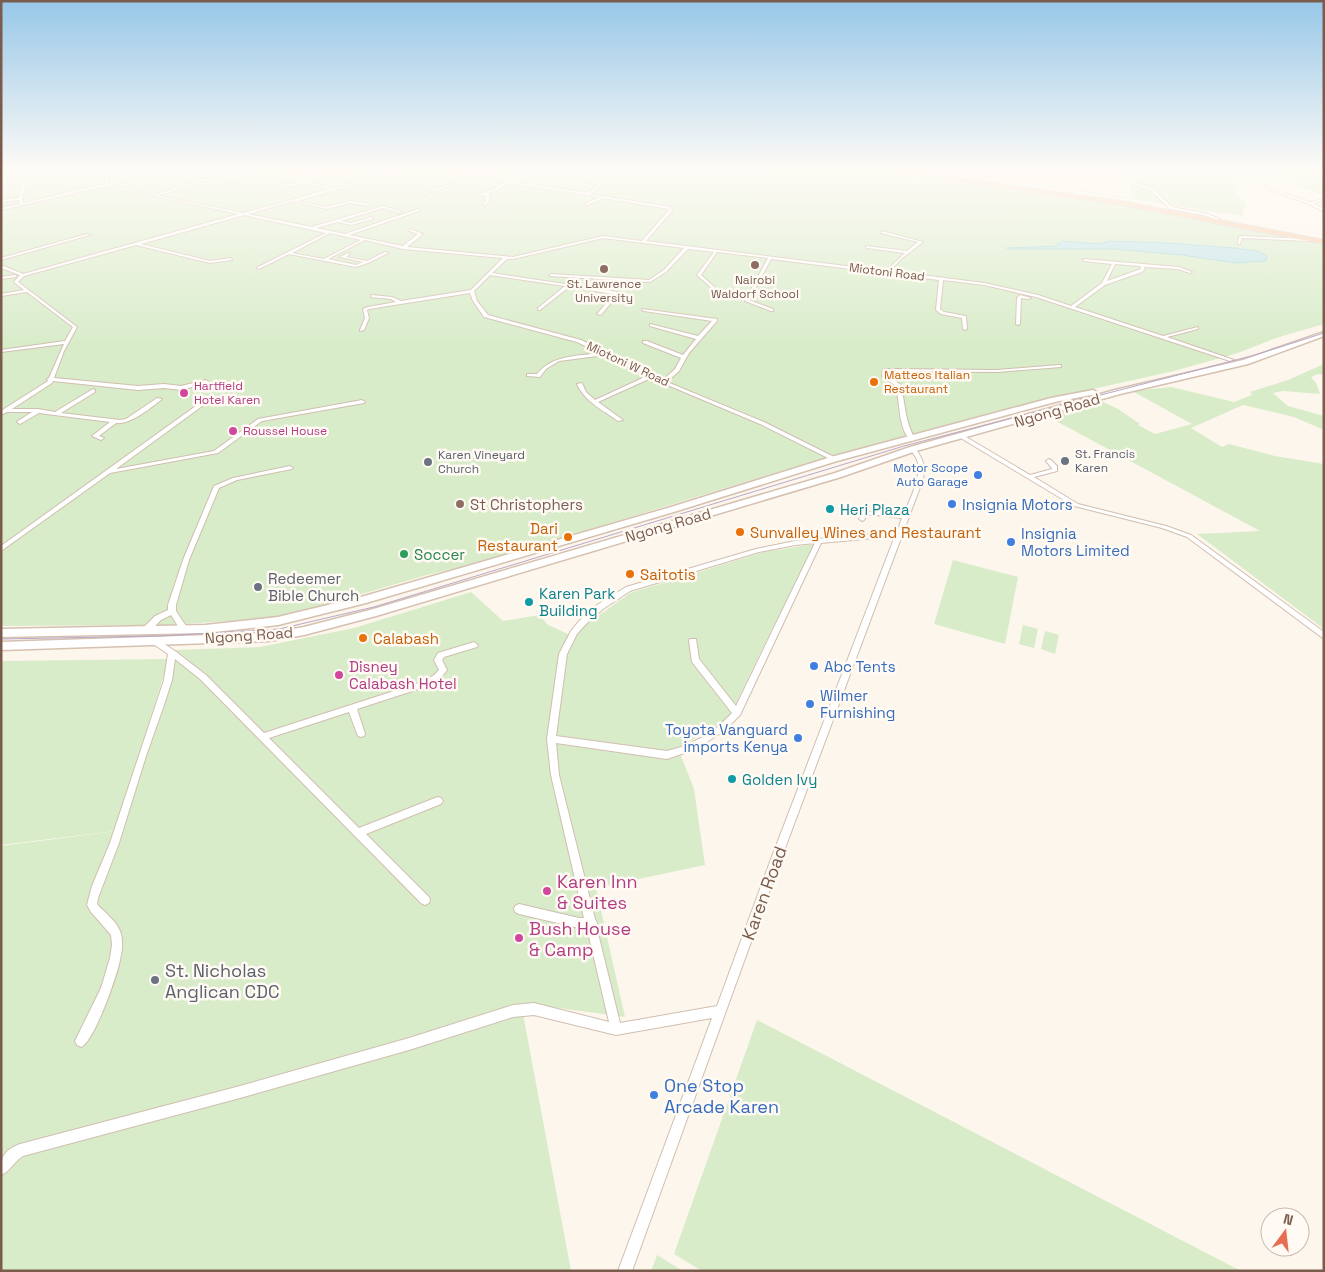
<svg xmlns="http://www.w3.org/2000/svg" width="1325" height="1272" font-family="'Space Grotesk',sans-serif">
<style>
.green{fill:#d8ecc9}
.water{fill:#bfe3e8;stroke:#a5d3da}
.lines{fill:none;stroke-linecap:round;stroke-linejoin:round}
.minor-casing{stroke:#d1beb0;stroke-width:2}
.secondary-casing{stroke:#d6c0b0;stroke-width:3}
.trunk-casing{stroke:#dad1cd;stroke-width:2}
.minor{fill:#fff;fill-rule:evenodd}
.secondary{fill:#fff;fill-rule:evenodd}
.trunk{fill:#f9c8a4;fill-rule:evenodd}
.tram{stroke:#b9a8c9;stroke-width:1}
.rail{stroke:#b9a8c9;stroke-width:1;stroke-dasharray:3 2.5;stroke-linecap:butt}
.education-dot{fill:#8d6e63;stroke:#fffaf3;stroke-width:2}
.food-dot{fill:#e8710a;stroke:#fffaf3;stroke-width:2}
.hotel-dot{fill:#d1479c;stroke:#fffaf3;stroke-width:2}
.worship-dot{fill:#6b7280;stroke:#fffaf3;stroke-width:2}
.shop-dot{fill:#3f7fe0;stroke:#fffaf3;stroke-width:2}
.culture-dot{fill:#0f9aa8;stroke:#fffaf3;stroke-width:2}
.leisure-dot{fill:#2e9e5b;stroke:#fffaf3;stroke-width:2}
.labels{text-anchor:middle;dominant-baseline:central;stroke-width:5;stroke-linejoin:round;paint-order:stroke}
.far-street-label{font-size:12px;fill:#7a5c4d;stroke:#fffaf3}
.far-education-label{font-size:12px;fill:#785e54;stroke:#fffaf3}
.far-food-label{font-size:12px;fill:#c56008;stroke:#fffaf3;text-anchor:start}
.far-hotel-label{font-size:12px;fill:#b23c85;stroke:#fffaf3;text-anchor:start}
.far-worship-label{font-size:12px;fill:#5b616d;stroke:#fffaf3;text-anchor:start}
.far-shop-label{font-size:12px;fill:#366cbe;stroke:#fffaf3;text-anchor:end}
.street-label{font-size:15px;fill:#7a5c4d;stroke:#fffaf3}
.education-label{font-size:15px;fill:#785e54;stroke:#fffaf3;text-anchor:start}
.shop-label{font-size:15px;fill:#366cbe;stroke:#fffaf3;text-anchor:start}
.culture-label{font-size:15px;fill:#0d838f;stroke:#fffaf3;text-anchor:start}
.food-label{font-size:15px;fill:#c56008;stroke:#fffaf3;text-anchor:start}
.leisure-label{font-size:15px;fill:#27864d;stroke:#fffaf3;text-anchor:start}
.worship-label{font-size:15px;fill:#5b616d;stroke:#fffaf3;text-anchor:start}
.hotel-label{font-size:15px;fill:#b23c85;stroke:#fffaf3;text-anchor:start}
.near-hotel-label{font-size:18px;fill:#b23c85;stroke:#fffaf3;text-anchor:start}
.near-street-label{font-size:18px;fill:#7a5c4d;stroke:#fffaf3}
.near-worship-label{font-size:18px;fill:#5b616d;stroke:#fffaf3;text-anchor:start}
.near-shop-label{font-size:18px;fill:#366cbe;stroke:#fffaf3;text-anchor:start}
</style>
<rect width="100%" height="100%" fill="#fdf6ec"/>
<path class="green" d="M1 169H857L1143 208 1324 244V324L1276 338 1238 353 1174 371 1030 403 811 462 483 562 427 575 279 618 164 625 1 626Z
M920 169 949 170 1133 198 1126 169H1268L1324 175V195L1278 180 1237 181 1236 195 1246 203 1242 216 982 176Z
M1324 364V375L1318 374 1311 377 1316 383 1320 394 1283 391 1273 393 1288 406 1324 416V430L1294 417 1243 405 1191 428 1222 447 1229 444 1275 456 1324 464V629L1197 534 1260 531 1045 415 1099 400 1118 409 1140 424 1138 425 1155 434 1192 424 1132 391 1171 387 1234 402 1252 395 1250 392 1288 380Z
M814 544 728 719 678 748 694 789 705 865 596 888 625 1017 521 1003 571 1271H1V846L124 830 174 650 260 647 354 628 471 592 503 621 539 615 548 625 568 634 587 624 630 593 764 552Z
M953 560 1018 577 1005 644 934 624Z
M1023 625 1038 629 1034 648 1019 644Z
M1045 631 1059 635 1055 654 1041 649Z
M169 659 115 831 1 845V661Z
M757 1020 1241 1271H702L674 1254Z
M657 1255 683 1271H651Z"/>
<path class="water" d="M1063 241 1099 244 1110 241 1167 243 1235 248 1257 251 1267 256 1266 261 1236 263 1182 255 1113 249H1009L1006 248 1059 246 1057 244Z"/>
<g class="lines">
<defs>
<path id="minor" d="M25 169H28L22 199 23 203 105 184 104 169H107L108 184 173 169H179L109 185 154 195 202 179 235 181 236 183 202 181 158 196 243 213 331 189 292 181V179L335 188 389 173 372 171 339 175 319 173 303 175 293 174 292 172 303 173 319 171 339 173 371 169 393 172 404 169H409L297 201 326 207 351 201 369 204V206L351 203 326 209 294 201 248 214 312 227 383 206 402 212 400 213 383 208 341 221 351 223 372 217 373 219 351 225 338 222 316 228 345 234 418 209 419 211 349 235 403 246 418 234 409 231 410 229 423 234 407 247 513 257 603 236 642 241 669 210V209L603 198 586 206 585 204 599 197 509 183 498 190 488 193 490 200 485 205 483 204 486 200 485 195 481 196 480 194C488 191 497 188 506 182L476 177 423 195 420 194 472 177 429 169H437L475 175 494 169H499L479 176 529 184 542 178 520 172 523 169H526L524 172 547 178 532 185 546 187 576 175 569 172 575 169H579L574 172 580 174V176L550 187 587 193V192L596 188 583 186 584 184 601 188 589 194 671 207 672 211 646 241 886 271 905 253 867 248 866 246 907 251 918 242 881 233 882 231 923 242 901 259 890 271 984 283 1038 295 1071 306 1102 283 1112 264 1084 261 1083 259 1179 267 1192 272 1190 273 1178 269 1144 267 1145 269 1142 272 1105 285 1075 307 1163 336 1198 327V329L1167 337 1234 360 1230 361 1036 297 984 285 943 280 940 309 944 312 966 316 967 329 965 330 963 329 962 318 941 314 936 310 939 280 771 259 749 300 773 309V311H771L745 301 768 258 717 252 701 275 724 296 725 297 723 298 697 275 714 252 688 249 666 272 650 282 550 276 549 275 551 274 649 280 664 270 684 248 603 238 513 259H507L492 273 618 292V294L601 315 597 314 614 294 569 287 540 310H538V308L565 286 490 275 474 291 477 301 488 315 581 340 663 380 675 369 681 358 643 343V341H647L683 355 696 339 650 326V324L698 336 712 321 644 311 642 310V309L717 319V321L689 353 679 371 667 382 764 422 836 458V460L834 461 760 424 651 378 598 402 623 420 618 421C603 410 585 402 577 384L582 383 586 392 595 400 647 376 605 355 559 361 546 369 540 377 527 376V374H537C552 355 578 356 600 353L577 342 484 317 473 301 470 293 369 309 367 310 369 318 364 330 360 331V330L365 318 363 309 368 307 396 302 391 299 371 297V295L392 297 401 301 471 290 503 258 403 249 365 240 328 259 356 265 363 262 340 257 348 253 350 254 346 257 367 261 385 252 388 253 368 263 356 267 289 254 259 269 257 268 258 267 326 233 244 215 141 244 210 261 231 258 232 260 210 263 136 245 24 276 18 282 77 327 64 351 54 378 138 386 164 384 181 386 206 380 209 382 181 390 164 388 138 390 53 381 52 383 12 409H38L55 412 93 389 95 390V392L61 413 120 420 126 419 157 398 162 399C151 408 130 425 116 423L99 436 104 438 101 440 92 436 110 422 39 413 20 424 17 422 18 421 32 412H7L1 415V411L48 381 47 379 49 378 64 344 1 352V350L65 341 73 327 27 292 1 296V294L24 290 14 282 20 275 1 268V265L23 274 239 214 106 186 1 210V208L20 204 19 200 1 202V200L19 198ZM330 233 361 240 324 259 292 253ZM1115 264 1140 266 1141 269 1107 281Z
M186 169H195L173 173 171 172Z
M1123 169H1126L1127 179 1153 189 1172 207 1205 213 1220 219 1218 220 1204 215 1170 209 1151 191 1125 181Z
M1126 169H1139L1241 178 1310 202 1324 199V201L1313 203 1324 209V212L1309 204 1241 180Z
M1306 169 1324 170V172L1307 170Z
M302 183 303 185 267 187 265 186Z
M87 234 90 235 1 260V258Z
M1241 236 1305 239 1306 237 1311 240 1309 241 1242 238 1240 244H1238L1239 237Z
M15 275 17 276 16 277 1 279V277Z
M1020 295 1031 298 1029 299 1021 298 1020 324 1018 325 1016 324 1017 298Z
M1059 365H1061V367L997 372 887 371V375L901 385C905 403 905 422 915 439L912 441C898 431 900 402 896 386L882 376 883 370 885 369 997 370Z
M362 400 365 402 364 403 262 421 218 453 110 473 1 551V546L200 403 205 404 116 469 214 451 258 419Z
M961 434 1030 475 1052 469 1051 467 1046 461 1049 459 1051 460 1057 466V471L1034 477 1078 504 1166 526 1191 535 1324 632V639L1187 537 1162 528 1074 506 959 437V435Z
M913 447 915 448C924 460 926 468 922 482L781 859 632 1271H618L712 1018 616 1035 534 1015 513 1017 409 1050 240 1098 23 1156C14 1161 10 1172 1 1175 1 1158 2 1151 20 1144L240 1086 409 1038 513 1005 534 1003 609 1022 587 928H579L519 914 515 912 514 909 515 906 519 904 579 918H584L551 775 547 739 559 654 571 631 579 621 597 605 626 587 756 549 795 541 897 532 902 518 875 515H867L864 520 862 521 859 519 863 513 875 511 904 514C909 501 921 478 918 463 917 458 913 453 910 449ZM895 536 771 859 717 1006 620 1023 596 925 597 923 595 919 559 775 556 743 667 759 687 752 707 742 725 730 740 715 821 543ZM815 543 736 706 699 659 696 639H690L689 641 692 662 732 713 719 726 701 738 681 747 667 751 556 736 567 654 577 634 585 625 603 609 630 591 759 552 795 545Z
M290 466 293 468 292 469 237 480 219 488 189 560 176 605V611L188 629 187 631H181L171 615 161 620 149 632H143L142 630 143 628 155 616 168 610V605L183 560 214 486 233 478Z
M155 638 175 651 206 675 264 733 425 681 434 675 439 670 434 660 438 653 474 642 478 645 477 647 444 657 442 660 447 670 440 679 431 685 357 709 365 734 364 736 361 737 358 736 349 712 269 738 359 828 435 798 438 797 441 798 443 801 441 804 366 834 429 897 430 900 429 903 425 905 421 903 200 679 175 659 172 680 164 705 146 756 119 843 98 898 97 904C105 913 118 922 121 934 123 942 122 952 120 960 117 976 94 1042 81 1047L77 1045 75 1041 101 988 110 958 112 945 111 935 91 912 87 905 92 886 110 843 164 680 168 654 152 643 151 641 152 639Z"/>
<path id="secondary" d="M1324 332V336L1248 364 1120 394 916 451 841 477 376 616 304 635 269 641 1 650V642L269 633 304 627 370 610 835 473 910 447 1115 390 1243 360Z
M1093 390 1097 392 1096 394 1055 402 837 461 677 511 366 603 278 625 205 633 1 637V629L205 625 278 617 361 597 671 507 831 457 1051 398Z"/>
<path id="trunk" d="M877 169H893L1127 202 1324 240V244L1127 206Z"/>
</defs>
<use href="#minor" class="minor-casing"/>
<use href="#secondary" class="secondary-casing"/>
<use href="#trunk" class="trunk-casing"/>
<use href="#minor" class="minor"/>
<use href="#secondary" class="secondary"/>
<use href="#trunk" class="trunk"/>
<path class="tram" d="M1 639 160 636 279 629 374 607 904 446 1255 355 1324 333"/>
<path class="rail" d="M1288 169 1324 172"/>
</g>
<linearGradient id="sky" x2="0" y2="1"><stop stop-color="#97c7e8"/><stop offset="0.49" stop-color="#fefbf6"/><stop offset="1" stop-color="#fefbf6" stop-opacity="0"/></linearGradient>
<rect width="1325" height="347" fill="url(#sky)"/>
<g class="education-dot">
<circle cx="755" cy="265" r="5"/>
<circle cx="604" cy="269" r="5"/>
<circle cx="460" cy="504" r="5"/>
</g>
<g class="food-dot">
<circle cx="874" cy="382" r="5"/>
<circle cx="740" cy="532" r="5"/>
<circle cx="568" cy="537" r="5"/>
<circle cx="630" cy="574" r="5"/>
<circle cx="363" cy="638" r="5"/>
</g>
<g class="hotel-dot">
<circle cx="184" cy="393" r="5"/>
<circle cx="233" cy="431" r="5"/>
<circle cx="339" cy="675" r="5"/>
<circle cx="547" cy="891" r="5"/>
<circle cx="519" cy="938" r="5"/>
</g>
<g class="worship-dot">
<circle cx="1065" cy="461" r="5"/>
<circle cx="428" cy="462" r="5"/>
<circle cx="258" cy="587" r="5"/>
<circle cx="155" cy="980" r="5"/>
</g>
<g class="shop-dot">
<circle cx="978" cy="475" r="5"/>
<circle cx="952" cy="504" r="5"/>
<circle cx="1011" cy="542" r="5"/>
<circle cx="814" cy="666" r="5"/>
<circle cx="810" cy="704" r="5"/>
<circle cx="798" cy="738" r="5"/>
<circle cx="654" cy="1095" r="5"/>
</g>
<g class="culture-dot">
<circle cx="830" cy="509" r="5"/>
<circle cx="529" cy="602" r="5"/>
<circle cx="732" cy="779" r="5"/>
</g>
<circle class="leisure-dot" cx="404" cy="554" r="5"/>
<g class="labels">
<g class="far-street-label">
<text transform="translate(887 272) rotate(7)">Miotoni Road</text>
<text transform="translate(628 364) rotate(25)">Miotoni W Road</text>
</g>
<g class="far-education-label">
<text x="755" y="280">Nairobi<tspan x="755" dy="14">Waldorf School</tspan></text>
<text x="604" y="284">St. Lawrence<tspan x="604" dy="14">University</tspan></text>
</g>
<g class="far-food-label">
<text x="884" y="375">Matteos Italian<tspan x="884" dy="14">Restaurant</tspan></text>
</g>
<g class="far-hotel-label">
<text x="194" y="386">Hartfield<tspan x="194" dy="14">Hotel Karen</tspan></text>
<text x="243" y="431">Roussel House</text>
</g>
<g class="far-worship-label">
<text x="1075" y="454">St. Francis<tspan x="1075" dy="14">Karen</tspan></text>
<text x="438" y="455">Karen Vineyard<tspan x="438" dy="14">Church</tspan></text>
</g>
<g class="far-shop-label">
<text x="968" y="468">Motor Scope<tspan x="968" dy="14">Auto Garage</tspan></text>
</g>
<g class="street-label">
<text transform="translate(1057 410) rotate(-16)">Ngong Road</text>
<text transform="translate(668 525) rotate(-16)">Ngong Road</text>
<text transform="translate(249 635) rotate(-4)">Ngong Road</text>
</g>
<g class="education-label">
<text x="470" y="504">St Christophers</text>
</g>
<g class="shop-label">
<text x="962" y="504">Insignia Motors</text>
<text x="1021" y="533">Insignia<tspan x="1021" dy="17">Motors Limited</tspan></text>
<text x="824" y="666">Abc Tents</text>
<text x="820" y="695">Wilmer<tspan x="820" dy="17">Furnishing</tspan></text>
<text x="788" y="729" text-anchor="end">Toyota Vanguard<tspan x="788" dy="17">imports Kenya</tspan></text>
</g>
<g class="culture-label">
<text x="840" y="509">Heri Plaza</text>
<text x="539" y="593">Karen Park<tspan x="539" dy="17">Building</tspan></text>
<text x="742" y="779">Golden Ivy</text>
</g>
<g class="food-label">
<text x="558" y="528" text-anchor="end">Dari<tspan x="558" dy="17">Restaurant</tspan></text>
<text x="750" y="532">Sunvalley Wines and Restaurant</text>
<text x="640" y="574">Saitotis</text>
<text x="373" y="638">Calabash</text>
</g>
<g class="leisure-label">
<text x="414" y="554">Soccer</text>
</g>
<g class="worship-label">
<text x="268" y="578">Redeemer<tspan x="268" dy="17">Bible Church</tspan></text>
</g>
<g class="hotel-label">
<text x="349" y="666">Disney<tspan x="349" dy="17">Calabash Hotel</tspan></text>
</g>
<g class="near-hotel-label">
<text x="557" y="881">Karen Inn<tspan x="557" dy="21">&amp; Suites</tspan></text>
<text x="529" y="928">Bush House<tspan x="529" dy="21">&amp; Camp</tspan></text>
</g>
<g class="near-street-label">
<text transform="translate(764 893) rotate(-70)">Karen Road</text>
</g>
<g class="near-worship-label">
<text x="165" y="970">St. Nicholas<tspan x="165" dy="21">Anglican CDC</tspan></text>
</g>
<g class="near-shop-label">
<text x="664" y="1085">One Stop<tspan x="664" dy="21">Arcade Karen</tspan></text>
</g>
</g>
<rect width="1325" height="1272" fill="none" stroke="#7a5c4d" stroke-width="5"/>
<g transform="translate(1285 1232) rotate(15)"><circle r="24" fill="#fffaf3" stroke="#cabbb1"/>
<path d="M0-4L9 19L0 12L-9 19Z" fill="#e76f51"/>
<text y="-8" font-size="14" font-weight="bold" text-anchor="middle" fill="#7a5c4d">N</text>
</g>
</svg>
